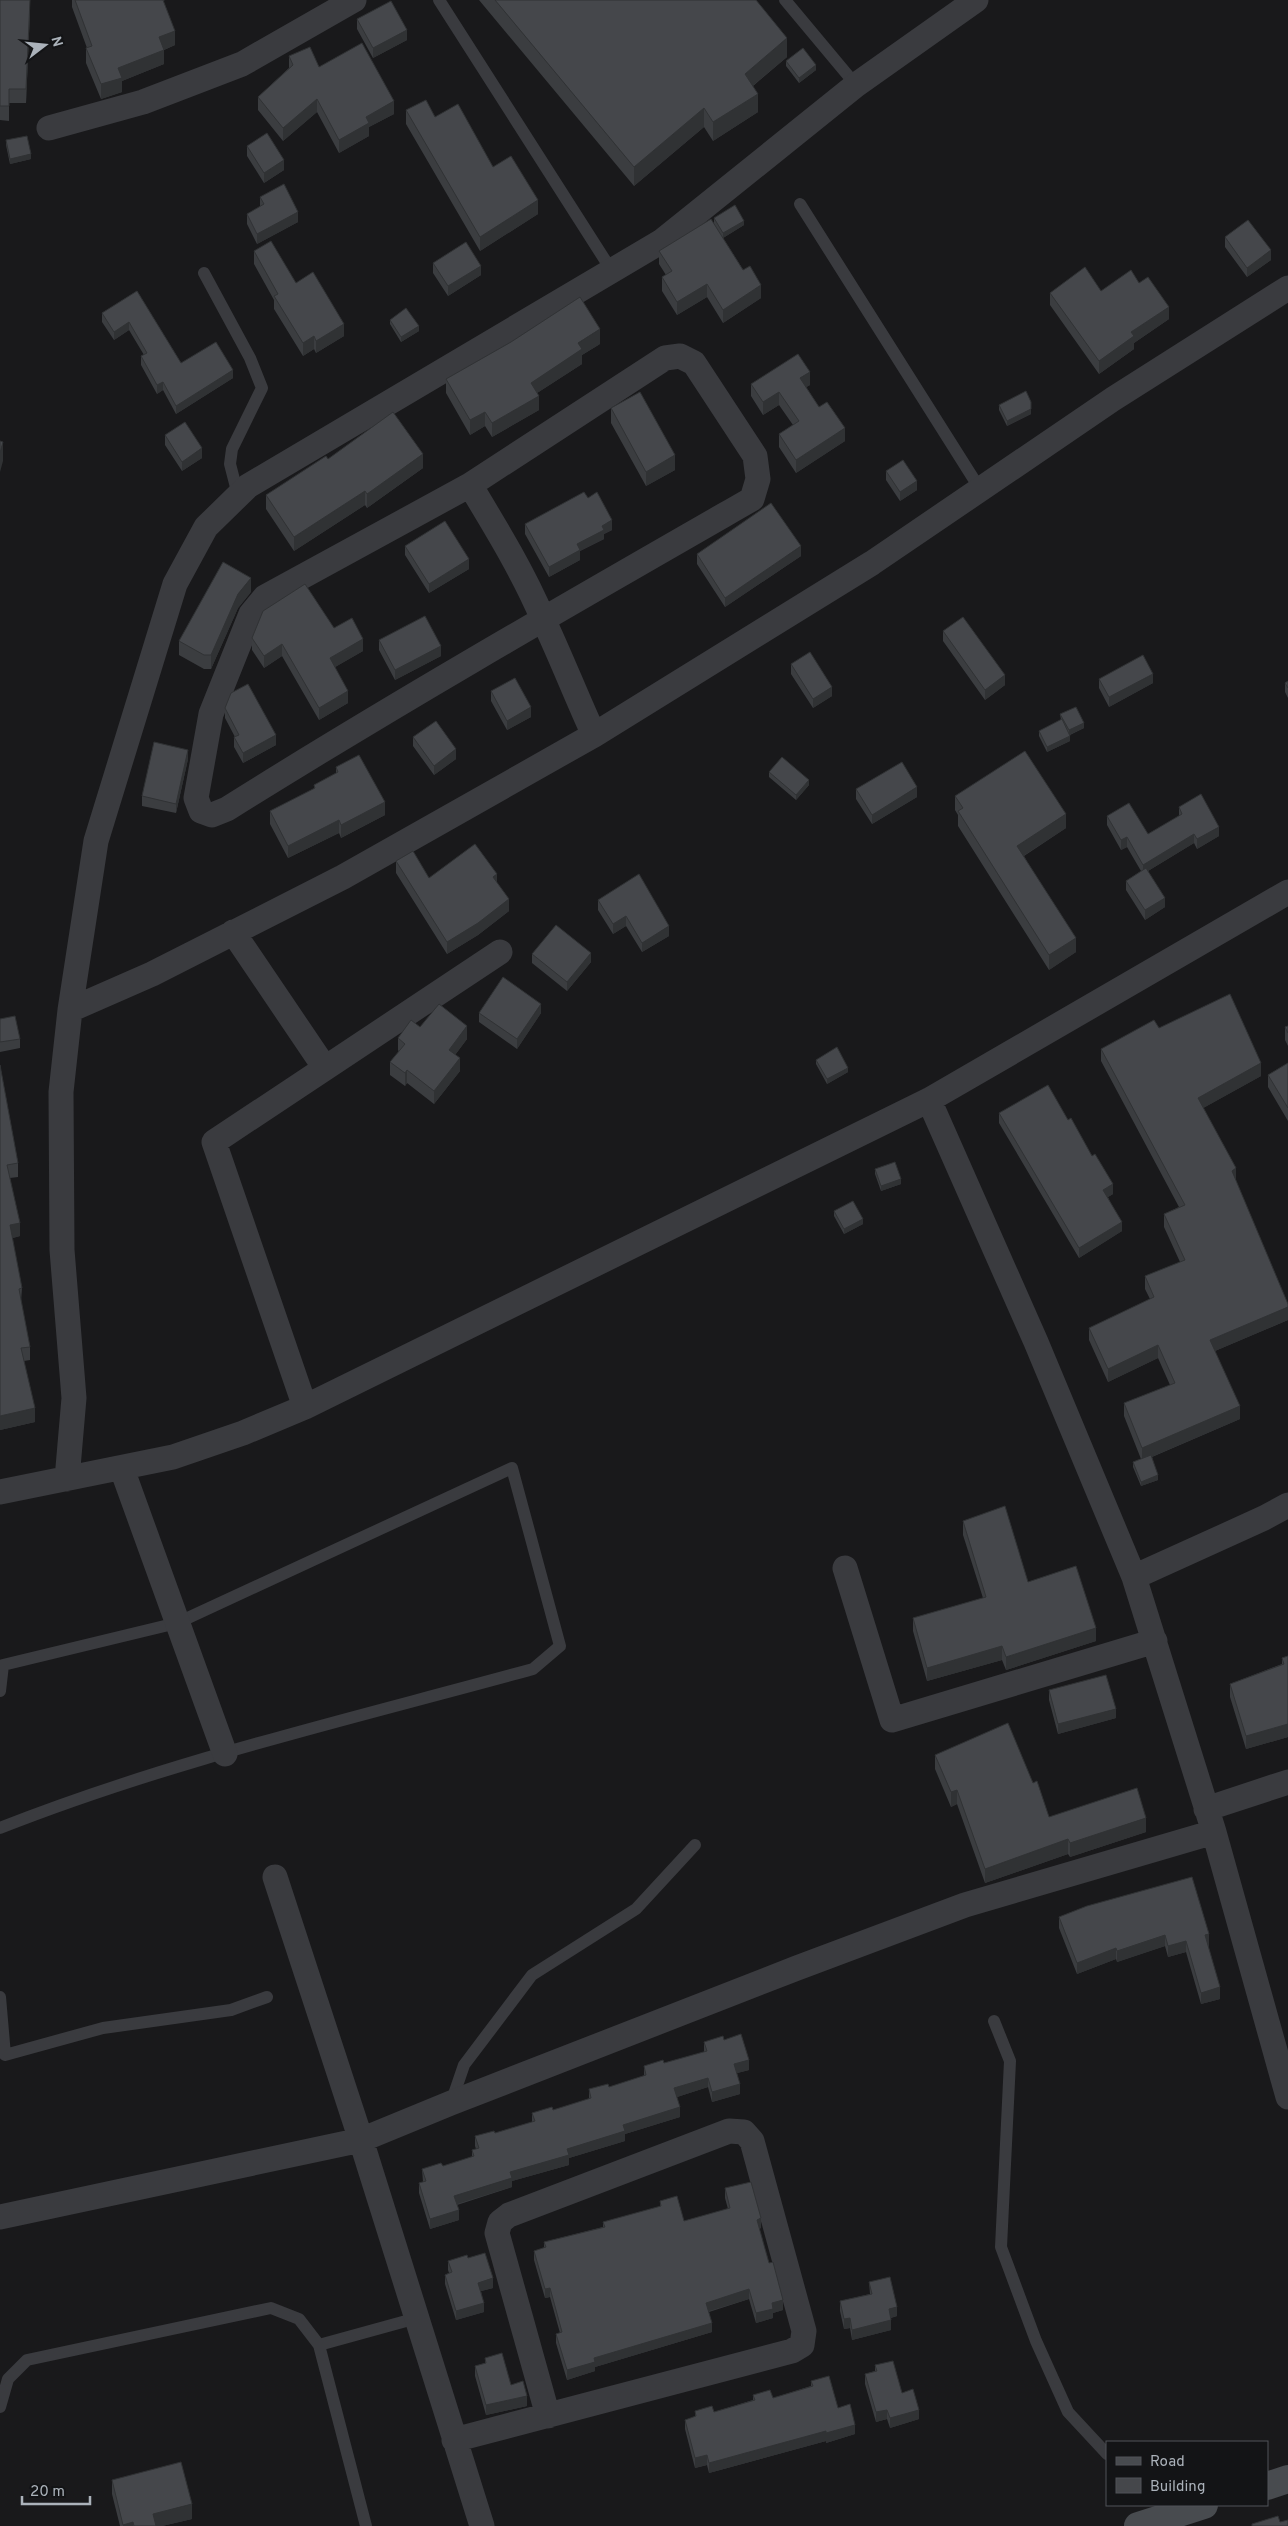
<svg xmlns="http://www.w3.org/2000/svg" width="1288" height="2526" font-family="Overpass,sans-serif">
<style>
.lines{fill:none;stroke-linecap:round;stroke-linejoin:round}
.lane{stroke:#3a3b3f;stroke-width:12}
.street{stroke:#3a3b3f;stroke-width:25}
.secondary{stroke:#484b4f;stroke-width:28}
.wall{fill:#3b3d40}
.shaded-wall{fill:#303234}
.building{fill:#45474b;stroke:#303234}
</style>
<rect width="100%" height="100%" fill="#19191b"/>
<g class="lines">
<path class="lane" d="M439 0 612 271
M785 0 856 85
M800 204 980 489
M204 273 250 358 262 388 232 449 230 464 238 495
M0 1691 3 1665 177 1623 512 1468 560 1646 533 1669C355 1718 172 1760 0 1828
M0 1997 5 2055 103 2028 231 2010 267 1997
M994 2021 1010 2061 1001 2247 1036 2341 1068 2412 1107 2454
M451 2103 464 2065 532 1975 636 1909 695 1845
M319 2345 417 2318
M0 2407 8 2379 27 2360 271 2308 299 2319 319 2345 366 2526"/>
<path class="street" d="M49 128 143 102 242 64 354 0
M680 356 694 363 755 456 758 479 752 499C576 600 399 701 227 809L212 815 201 811 196 798 211 714 251 614 265 597 470 485 665 358Z
M470 485C496 528 523 572 543 619 561 657 576 696 594 735
M233 932 325 1068
M70 1010 152 974 343 877 594 735 872 563 1113 399 1288 288
M929 1100 1036 1342 1134 1577 1214 1832 1288 2097
M305 1407 214 1142 500 952
M122 1469 225 1754
M67 1479 74 1398 62 1250 61 1092 70 1010 96 841 175 584 206 527 248 486 662 241 856 85 976 0
M0 1492 173 1457 243 1433 305 1407 929 1100 1288 892
M845 1568 892 1720 1155 1641
M1134 1577 1264 1518 1288 1505
M1206 1809 1288 1782
M275 1877 361 2140 482 2526
M0 2217 361 2140 451 2103 797 1968 965 1905 1214 1832
M454 2440 792 2351 802 2345 804 2331 752 2141 744 2132 729 2131 509 2215 500 2222 497 2233 548 2416"/>
<path class="secondary" d="M1267 2486 1288 2479
M1138 2526 1204 2505"/>
</g>
<path class="wall" d="M0 0 30 11 26 103H9V121L0 120Z
M72 0H165L163 1 175 45 164 50V64L122 81V92L101 99 86 63V48H87L72 7Z
M479 0H756L787 57 753 86 758 112 713 141 704 127 634 186Z
M357 19 407 40 373 58 357 29Z
M289 56 319 67 394 114 369 127V136L339 153 317 112 283 141 258 110V97L289 68Z
M786 61 816 70 799 83 786 66Z
M406 110 435 117 493 167 538 214 480 251 406 124Z
M6 140 31 159 10 164 6 145Z
M247 146 284 170 264 183 247 156Z
M260 197 298 222 257 244 247 224V214L260 207Z
M714 218 744 225 723 238 761 298 723 323 707 297 677 315 662 291V277L666 275 659 264V251L714 223Z
M1225 237 1271 260 1247 277 1225 247Z
M254 251 296 283 344 336 316 353 314 349 303 356 274 309V300L254 264Z
M433 263 481 275 448 296 433 273Z
M1139 283 1169 319 1134 343V349L1099 374 1050 305V293L1101 291Z
M137 291 181 363 233 378 176 414 163 390 157 394 141 365V356L144 355 129 330 114 340 102 322V313Z
M390 320 419 331 401 342 390 324Z
M600 344 582 355V364L537 393 539 410 492 437 485 426 470 435 446 393V379Z
M751 384 810 385 806 387 819 407 845 441 796 473 779 447V434L793 425 779 405 763 415 751 396Z
M999 405 1031 414 1007 426 999 410Z
M611 408 675 470 646 486 611 423Z
M165 435 202 458 182 471 165 445Z
M328 459 423 468 367 508 365 505 294 551 266 509V495Z
M886 471 917 490 900 501 886 480Z
M588 498 612 530 604 534V539L580 551V560L549 577 525 534V524Z
M405 546 469 569 429 593 405 555Z
M697 554 801 556 725 607 697 564Z
M251 592 238 608 211 669H204L179 655V641Z
M334 628 363 651 335 667 348 703 319 720 282 656 264 668 252 650V638Z
M943 631 1005 685 985 700 943 641Z
M379 640 441 656 395 680 379 650Z
M791 664 832 696 813 708 791 674Z
M1099 679 1153 683 1109 707 1099 688Z
M1288 681V698L1285 692V683Z
M491 691 531 717 507 730 491 701Z
M225 708 276 745 243 763 234 747V737H235L225 718Z
M1060 714 1084 728 1070 735V741L1047 752 1039 736V731L1061 720Z
M413 737 456 759 434 775 413 746Z
M188 759 176 813 142 806V796Z
M336 767 385 815 341 838 339 833 288 858 270 824V811L314 789V785L336 774Z
M769 772 809 785 796 800 769 777Z
M856 789 917 797 872 824 856 799Z
M955 796 1066 828 1024 856 1076 952 1049 970 958 826V815L955 810Z
M1179 807 1219 836 1197 849 1194 843 1148 871 1165 907 1145 920 1126 890V881L1141 871 1127 847 1121 850 1107 825V816L1148 834 1179 816Z
M396 861 429 878 497 883 509 911 478 935 447 954 396 873Z
M598 900 669 936 642 952 626 926 613 934 598 910Z
M532 954 591 962 567 991 532 963Z
M479 1013H541L517 1049 479 1022Z
M0 1019 20 1039V1048L0 1052Z
M1288 1026V1046L1285 1040V1027Z
M420 1027 467 1039 455 1055 460 1071 434 1104 407 1083 405 1086 390 1075V1062L399 1052 398 1050V1038Z
M1159 1028 1261 1076 1203 1108 1236 1181 1288 1320 1215 1351 1240 1419 1152 1457 1158 1480 1141 1486 1133 1467V1462L1141 1459 1124 1416V1403L1170 1385 1158 1358 1108 1382 1089 1340V1328L1150 1299 1145 1289V1276L1180 1262 1164 1227V1214L1179 1207 1101 1061V1049Z
M816 1060 848 1072 827 1084 816 1064Z
M1288 1063V1121L1268 1087V1075Z
M0 1065 18 1163V1177L10 1178 20 1236 12 1238 22 1288 21 1302 30 1347V1360L24 1361 35 1422 0 1430Z
M999 1113 1068 1120 1113 1194 1108 1197 1122 1231 1079 1258 999 1123Z
M875 1169 901 1184 881 1191 875 1174Z
M834 1211 863 1224 844 1234 834 1216Z
M963 1521 1028 1582 1096 1641 1006 1670 1002 1660 927 1681 913 1631V1618L983 1598 963 1535Z
M1288 1656V1737L1246 1749 1230 1697V1684L1282 1664V1658Z
M1049 1690 1116 1718 1058 1734 1049 1700Z
M935 1755 1033 1783 1049 1817 1146 1832 1070 1857 1068 1854 985 1883 957 1804 951 1807 935 1769Z
M1087 1906 1209 1946H1208L1220 1999 1201 2004 1186 1952 1168 1957 1165 1946 1117 1962 1116 1959 1077 1974 1059 1928V1917Z
M724 2040 749 2070 737 2073 740 2094 712 2102 708 2087 677 2097 680 2117 625 2134V2141L569 2158V2165L512 2181V2187L457 2205 459 2220 430 2229 419 2193V2183L423 2182 422 2169 443 2166 472 2157V2150L476 2149 475 2146V2136L495 2133 532 2122V2113L553 2110 589 2099V2089L609 2087 644 2076V2066L664 2063 704 2052V2042Z
M725 2188 761 2228 759 2229 783 2310 773 2313V2318L756 2323 749 2299 709 2312 712 2332 595 2367V2371L567 2380 556 2343V2334L560 2333 550 2297 545 2298 534 2260V2251L544 2248V2242L603 2227V2222L660 2207V2201L684 2221 728 2209 725 2198Z
M468 2258 493 2288 481 2291 484 2312 456 2320 445 2284V2275L449 2273 448 2270V2261Z
M869 2282 897 2316 891 2318V2330L852 2340 850 2328 844 2329 840 2311V2301L870 2294Z
M485 2358 511 2385 527 2406 486 2415 475 2376V2366L485 2363Z
M875 2365 902 2393 919 2419 890 2428 887 2419 876 2422 865 2384V2374L875 2371Z
M811 2381 838 2408 855 2434 826 2443V2441L709 2473 707 2465 695 2468 685 2429V2420L695 2417V2411L714 2412 753 2400V2395L773 2398 811 2386Z
M112 2480 192 2519 162 2526H120L112 2494Z"/>
<path class="shaded-wall" d="M30 0V11L26 103V89Z
M407 30V40L373 58V48Z
M175 31V45L159 52V37Z
M787 38V57L745 92V74Z
M164 50V64L122 81V92L101 99V84L118 68Z
M816 65V70L799 83V78Z
M758 94V112L713 141V122Z
M317 99V112L283 141V128Z
M394 101V114L369 127V136L339 153V140L366 117Z
M704 108V127L634 186V167Z
M31 154V159L10 164V159Z
M284 160V170L264 183V173Z
M538 200V214L480 251V237Z
M298 212V222L257 244V234Z
M744 221V225L723 238V233Z
M1271 250V260L1247 277V268Z
M481 266V275L448 296V286Z
M707 284V297L677 315V302Z
M761 285V298L723 323V310Z
M1169 307V319L1134 343V349L1099 374V361L1131 332Z
M129 322V330L114 340V332Z
M344 324V336L316 353V341Z
M419 326V331L401 342V337Z
M600 329V344L582 355V364L531 397V383L578 343Z
M314 336V349L303 356V343Z
M233 370V378L176 414V406Z
M810 372V385L800 391V378Z
M163 382V390L157 394V385Z
M779 392V405L763 415V402Z
M539 396V410L492 437V423Z
M1031 409V414L1007 426V421Z
M485 412V426L470 435V420Z
M845 428V441L796 473V460Z
M3 442V461L0 472V453Z
M202 448V458L182 471V462Z
M423 454V468L367 508V494Z
M675 455V470L646 486V472Z
M917 481V490L900 501V492Z
M365 491V505L294 551V537Z
M612 520V530L604 534V539L580 551V560L549 577V567L577 544 602 526Z
M801 546V556L725 607V598Z
M469 559V569L429 593V584Z
M251 578V592L238 608 211 669V655L238 594Z
M363 639V651L330 670V658Z
M282 644V656L264 668V656Z
M441 646V656L395 680V670Z
M1153 674V683L1109 707V697Z
M1005 675V685L985 700V690Z
M832 687V696L813 708V699Z
M348 691V703L319 720V708Z
M531 707V717L507 730V721Z
M1084 723V728L1069 735V730Z
M276 735V745L243 763V753Z
M1070 736V741L1047 752V747Z
M456 749V759L434 775V766Z
M188 750V759L176 813V804Z
M809 780V785L796 800V795Z
M917 787V797L872 824V815Z
M385 802V815L341 838V825Z
M1066 814V828L1017 860V846Z
M339 820V833L288 858V846Z
M1219 827V836L1197 849V839Z
M1194 834V843L1143 874V865Z
M1127 837V847L1121 850V840Z
M497 874V886L493 877Z
M1165 898V907L1145 920V910Z
M509 899V911L478 935 447 954V942Z
M626 916V926L613 934V924Z
M669 926V936L642 952V943Z
M1076 938V952L1049 970V955Z
M591 953V962L567 991V982Z
M541 1004V1013L517 1049V1039Z
M467 1026V1039L449 1063V1050Z
M460 1058V1071L434 1104V1091Z
M1261 1063V1076L1198 1111V1098Z
M848 1068V1072L827 1084V1079Z
M407 1070V1083L405 1086V1073Z
M1236 1168V1181L1232 1171Z
M901 1179V1184L881 1191V1186Z
M1113 1184V1194L1103 1200V1190Z
M863 1219V1224L844 1234V1229Z
M1122 1222V1231L1079 1258V1248Z
M20 1223V1236L10 1239V1225Z
M1288 1307V1320L1210 1353V1340Z
M1158 1345V1358L1108 1382V1369Z
M1240 1406V1419L1142 1461V1448Z
M35 1408V1422L0 1430V1416Z
M1158 1475V1480L1141 1486V1482Z
M1096 1628V1641L1006 1670V1657Z
M1002 1646V1660L927 1681V1668Z
M1116 1709V1718L1058 1734V1724Z
M1288 1724V1737L1246 1749V1736Z
M957 1790V1804L951 1807V1792Z
M1146 1818V1832L1070 1857V1843Z
M1068 1839V1854L985 1883V1869Z
M1209 1934V1946L1205 1947V1935Z
M1165 1935V1946L1117 1962V1951Z
M1186 1941V1952L1168 1957V1946Z
M1116 1948V1959L1077 1974V1963Z
M1220 1987V1999L1201 2004V1993Z
M749 2060V2070L734 2074V2064Z
M708 2078V2087L674 2098V2088Z
M740 2084V2094L712 2102V2092Z
M680 2107V2117L625 2134V2141L569 2158V2165L512 2181V2187L454 2205V2196L510 2172 567 2149 623 2125Z
M459 2210V2220L430 2229V2219Z
M761 2218V2228L757 2229V2220Z
M493 2278V2288L478 2292V2283Z
M550 2288V2297L545 2298V2289Z
M749 2289V2299L706 2312V2303Z
M783 2300V2310L773 2313V2318L756 2323V2313L772 2303Z
M484 2303V2312L456 2320V2311Z
M897 2307V2316L889 2318V2309Z
M850 2318V2328L844 2329V2319Z
M891 2320V2330L852 2340V2330Z
M712 2323V2332L595 2367V2371L567 2380V2370L594 2358Z
M527 2396V2406L486 2415V2405Z
M887 2410V2419L876 2422V2412Z
M919 2410V2419L890 2428V2418Z
M855 2425V2434L826 2443V2433Z
M826 2431V2441L709 2473V2463Z
M707 2455V2465L695 2468V2458Z
M192 2504V2519L162 2526H153V2514Z
M133 2522V2526H123V2525Z"/>
<path class="building" d="M0 0H30L26 89H9V106H0Z
M75 0H163L175 31 159 37 164 50 118 68 122 78 101 84 86 48 92 46Z
M495 0H756L787 38 745 74 758 94 713 122 704 108 634 167Z
M391 1 407 30 373 48 357 19Z
M362 43 394 101 366 117 369 123 339 140 317 99 283 128 258 97 293 65 289 56 310 47 319 67Z
M803 48 816 65 799 78 786 61Z
M426 100 435 117 458 104 493 167 511 156 538 200 480 237 406 110Z
M267 133 284 160 264 173 247 146Z
M27 136 31 154 10 159 6 140Z
M284 184 298 212 257 234 247 214 264 204 260 197Z
M735 205 744 221 723 233 714 218Z
M711 219 743 270 750 266 761 285 723 310 707 284 677 302 662 277 672 271 659 251Z
M1248 220 1271 250 1247 268 1225 237Z
M271 241 296 283 313 272 344 324 316 341 314 336 303 343 274 296 278 294 254 251Z
M466 242 481 266 448 286 433 263Z
M1085 267 1101 291 1131 270 1139 283 1148 277 1169 307 1131 332 1134 336 1099 361 1050 293Z
M137 291 181 363 216 342 233 370 176 406 163 382 157 385 141 356 147 353 129 322 114 332 102 313Z
M580 297 600 329 578 343 582 349 531 383 539 396 492 423 485 412 470 420 446 379 511 342Z
M406 308 419 326 401 337 390 320Z
M798 354 810 372 800 378 819 407 827 402 845 428 796 460 779 434 799 421 779 392 763 402 751 384Z
M1026 391 1031 402V409L1007 421 999 405Z
M640 392 675 455 646 472 611 408Z
M393 412 423 454 367 494 365 491 294 537 266 495 326 456 328 459Z
M185 422 202 448 182 462 165 435Z
M0 441 3 442 0 453Z
M903 460 917 481 900 492 886 471Z
M584 492 588 498 597 492 612 520 602 526 604 530 577 544 580 550 549 567 525 524Z
M771 503 801 546 725 598 697 554Z
M445 521 469 559 429 584 405 546Z
M223 562 251 578 238 594 211 655H204L179 641Z
M305 584 334 628 352 618 363 639 330 658 348 691 319 708 282 644 264 656 252 638 263 611Z
M425 616 441 646 395 670 379 640Z
M963 617 1005 675 985 690 943 631Z
M810 652 832 687 813 699 791 664Z
M1143 655 1153 674 1109 697 1099 679Z
M515 678 531 707 507 721 491 691Z
M1288 681V688L1285 683Z
M248 684 276 735 243 753 234 737 239 735 225 708 231 693Z
M1076 707 1084 723 1069 730 1060 714Z
M1062 719 1070 736 1047 747 1039 731Z
M436 721 456 749 434 766 413 737Z
M154 742 188 750 176 804 142 796Z
M1025 751 1066 814 1017 846 1076 938 1049 955 958 811 963 808 955 796Z
M359 755 385 802 341 825 339 820 288 846 270 811 315 788 314 785 338 772 336 767Z
M782 757 809 780 796 795 769 772Z
M902 762 917 787 872 815 856 789Z
M1201 794 1219 827 1197 839 1194 834 1143 865 1127 837 1121 840 1107 816 1129 803 1148 834 1182 814 1179 807Z
M475 844 497 874 493 877 509 899 478 923 447 942 396 861 413 851 429 878Z
M1146 868 1165 898 1145 910 1126 881Z
M639 874 669 926 642 943 626 916 613 924 598 900Z
M556 925 591 953 567 982 532 954Z
M503 977 541 1004 517 1039 479 1013Z
M1230 994 1261 1063 1198 1098 1236 1168 1232 1171 1288 1304V1307L1210 1340 1240 1406 1142 1448 1124 1403 1175 1383 1158 1345 1108 1369 1089 1328 1154 1297 1145 1276 1185 1260 1164 1214 1185 1205 1101 1049 1154 1020 1159 1028Z
M439 1004 467 1026 449 1050 460 1058 434 1091 407 1070 405 1073 390 1062 405 1044 398 1038 411 1020 420 1027Z
M15 1016 20 1039 0 1042V1019Z
M1288 1026V1033L1285 1027Z
M837 1047 848 1068 827 1079 816 1060Z
M1288 1063V1108L1268 1075Z
M0 1065 18 1163 7 1165 20 1223 10 1225 22 1288 19 1289 30 1347 21 1348 35 1408 0 1416Z
M1048 1085 1068 1120 1071 1118 1092 1156 1095 1154 1113 1184 1103 1190 1122 1222 1079 1248 999 1113Z
M895 1162 901 1179 881 1186 875 1169Z
M853 1201 863 1219 844 1229 834 1211Z
M1151 1455 1158 1475 1141 1482 1133 1462Z
M1005 1506 1028 1582 1076 1566 1096 1628 1006 1657 1002 1646 927 1668 913 1618 986 1597 963 1521Z
M1288 1656V1724L1246 1736 1230 1684 1284 1664 1282 1658Z
M1106 1675 1116 1709 1058 1724 1049 1690Z
M1008 1723 1033 1783 1037 1781 1049 1817 1137 1788 1146 1818 1070 1843 1068 1839 985 1869 957 1790 951 1792 935 1755Z
M1192 1877 1209 1934 1205 1935 1220 1987 1201 1993 1186 1941 1168 1946 1165 1935 1117 1951 1116 1948 1077 1963 1059 1917 1087 1906Z
M741 2034 749 2060 734 2064 740 2084 712 2092 708 2078 674 2088 680 2107 623 2125 625 2131 567 2149 569 2155 510 2172 512 2178 454 2196 459 2210 430 2219 419 2183 426 2181 422 2169 441 2163 443 2166 474 2156 472 2150 479 2148 475 2136 494 2131 495 2133 535 2121 532 2113 552 2107 553 2110 591 2098 589 2089 608 2084 609 2087 646 2075 644 2066 663 2060 664 2063 707 2051 704 2042 723 2036 724 2040Z
M751 2182 761 2218 757 2220 769 2263 773 2262 783 2300 772 2303 773 2309 756 2313 749 2289 706 2303 712 2323 594 2358 595 2362 567 2370 556 2334 562 2332 550 2288 545 2289 534 2251 546 2247 544 2242 605 2227 603 2222 661 2206 660 2201 677 2196 684 2221 730 2208 725 2188Z
M485 2253 493 2278 478 2283 484 2303 456 2311 445 2275 452 2272 448 2261 467 2255 468 2258Z
M890 2277 897 2307 889 2309 891 2320 852 2330 850 2318 844 2319 840 2301 872 2294 869 2282Z
M502 2353 511 2385 523 2381 527 2396 486 2405 475 2366 486 2363 485 2358Z
M893 2361 902 2393 913 2389 919 2410 890 2418 887 2410 876 2412 865 2374 877 2371 875 2365Z
M829 2376 838 2408 850 2404 855 2425 826 2433V2431L709 2463 707 2455 695 2458 685 2420 696 2416 695 2411 712 2406 714 2412 755 2400 753 2395 770 2390 773 2398 813 2386 811 2381Z
M181 2462 192 2504 153 2514 156 2526H134L133 2522 123 2525 112 2480Z
M1278 2516 1280 2522 1288 2520V2526H1252V2524Z"/>
<rect x="1106" y="2441" width="162" height="65" fill="#131416" stroke="#505358"/>
<rect x="1116" y="2457" width="25" height="8" fill="#484b4f" stroke="#505358"/>
<text x="1150" y="2466" font-size="15" fill="#abb2ba">Road</text>
<rect x="1116" y="2478" width="25" height="15" fill="#45474b" stroke="#505358"/>
<text x="1150" y="2491" font-size="15" fill="#abb2ba">Building</text>
<g transform="translate(45 45) rotate(74)" stroke="#131416" stroke-width="4" paint-order="stroke">
<path d="M0-4L9 19L0 12L-9 19Z" fill="#abb2ba"/>
<text y="-8" font-size="14" font-weight="bold" text-anchor="middle" fill="#abb2ba">N</text>
</g>
<path d="M22 2496v8h68v-8" fill="none" stroke="#abb2ba" stroke-width="2.5"/>
<text x="30" y="2496" font-size="15" fill="#abb2ba" stroke="#131416" stroke-width="4" paint-order="stroke">20 m</text>
</svg>
